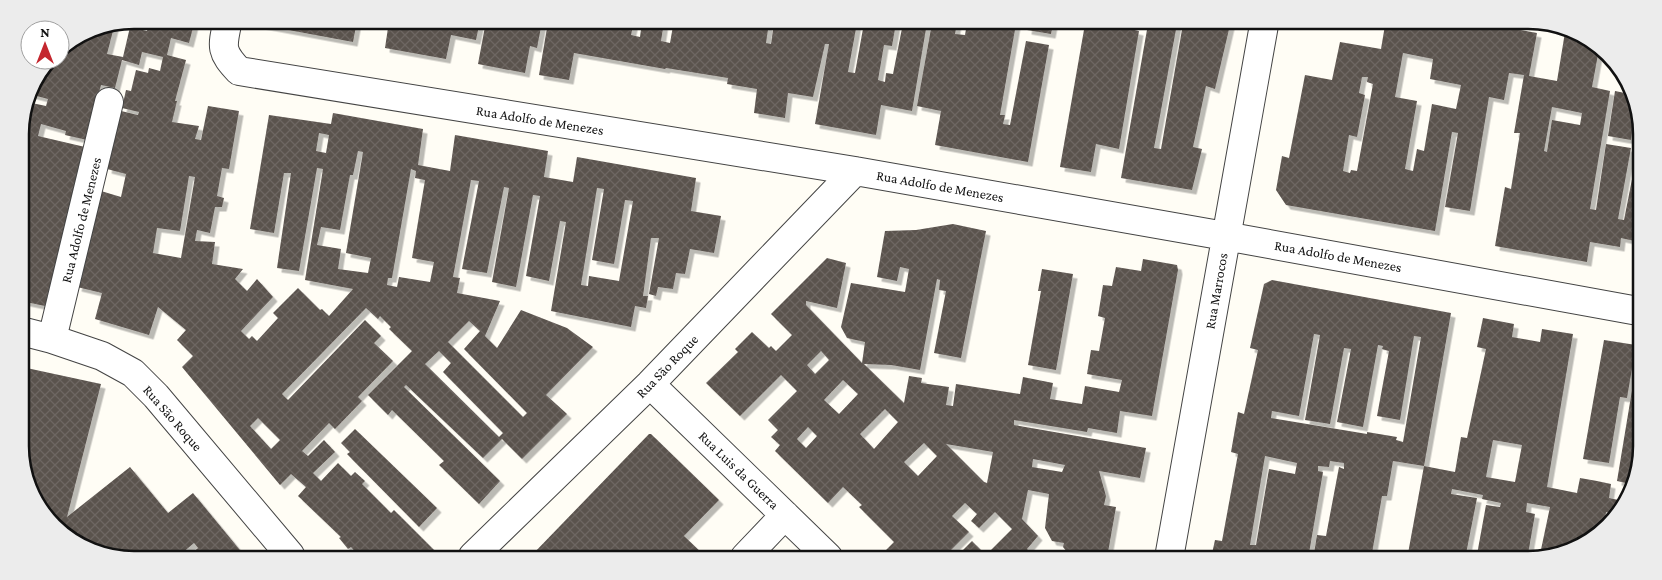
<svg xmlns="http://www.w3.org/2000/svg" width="1662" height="580" font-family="'Crimson Pro',serif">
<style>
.building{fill:url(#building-cross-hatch);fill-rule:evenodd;filter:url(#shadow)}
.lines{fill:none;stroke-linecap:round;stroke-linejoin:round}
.minor-casing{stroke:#444;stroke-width:30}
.minor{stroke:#fff;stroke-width:28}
.labels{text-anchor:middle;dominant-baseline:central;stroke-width:5;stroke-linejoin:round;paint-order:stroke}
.street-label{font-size:14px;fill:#111;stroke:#fff}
.rim{fill:none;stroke:#111;stroke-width:2.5}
</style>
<defs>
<pattern id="building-cross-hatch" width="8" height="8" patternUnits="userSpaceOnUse" patternTransform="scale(1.25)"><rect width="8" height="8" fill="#5a524d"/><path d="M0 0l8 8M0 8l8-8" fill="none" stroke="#6d6662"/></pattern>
<filter id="shadow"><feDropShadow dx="4.5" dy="4.5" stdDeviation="0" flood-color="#0004"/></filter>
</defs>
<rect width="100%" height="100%" fill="#fffdf5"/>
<path class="building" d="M150 20H195L189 43 171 38 167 55 186 60 175 101H177L172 122 199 126 195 139 201 140 208 106 239 111 229 169 222 168 217 196 224 198 222 207H215L210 233 197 230 195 241 215 242 212 264 243 269 235 279 247 291 257 279 273 297 241 331 249 339 252 336 257 341 278 318 273 313 298 288 320 310 322 309 329 316 353 289 305 280 323 169 317 168 299 271 277 268 291 173H284L274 233 250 229 269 115 331 124 333 113 423 129 418 165 450 171 455 135 548 151 544 177 573 182 577 157 696 178 691 211 721 216 714 253 690 249 685 274 676 273 673 289 658 287 656 296 649 294 659 238H651L643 296H648L646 308 635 306 631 327 551 311 566 222 560 221 549 281 526 276 540 196 533 195 516 287 492 282 509 188 504 187 487 273 462 269 479 181 471 180 453 277 460 278 457 293 500 301 485 336 497 348 521 310 567 328 593 347 546 395 567 414 522 459 502 439 483 458 406 385 404 387 500 481 479 504 439 465 444 461 392 410 388 415 368 395 412 351 389 329 391 327 380 316 378 319 366 308 282 394 288 400 365 320 381 336 374 343 393 361 358 397 362 401 335 429 329 423 302 451 308 456 324 440 335 452 313 473 321 481 338 463 351 476 355 472 365 481 362 484 391 513 394 510 434 550 428 555H358L351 547 348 549 339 538 341 537 298 496 306 487 291 474 280 485 182 367 193 356 177 340 186 330 158 307 149 335 95 319 102 293 77 287 101 191 121 197 126 174 107 169 121 111 138 115 139 112 122 108 126 90 131 91 136 70 148 73 149 68 160 71 163 57 142 52 139 65 122 60 115 88 101 85 87 140 65 135 66 131 41 124 38 136 85 147 45 306 21 301 20 126 27 102 46 106 48 99 29 94 32 83 49 60H60V47L90 29 112 24 111 26 114 27 107 54 123 57 130 27 147 31ZM319 133 329 135 326 153 316 151ZM358 151 363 152 346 253 371 258 368 273 338 269 341 249 317 245 321 227 340 230 350 175H353ZM411 169 416 171 415 178 425 180 412 258 434 262 430 282 399 277 397 287 387 285 388 278H392ZM189 176 195 177 181 258 153 253 157 228 180 231ZM597 188 604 189 592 260 614 264 625 200 633 201 619 281 589 276 588 286 581 285ZM469 321 480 331 464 349 527 413 523 417 448 342ZM439 351 451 363 443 372 503 433 499 437 425 364ZM258 418 280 440 271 449 250 426Z
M235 20 357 21 353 42Z
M389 21H480L476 40 451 35 446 59 385 48Z
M486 21 542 22 537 48 530 46 525 73 478 64Z
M548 22H573V25L588 27V22H634L631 35 640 37 642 22H664L661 41 670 43 673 26 680 28 681 22 769 23 766 43 771 44 774 23H825V26L831 27 832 23H857L848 72 855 73 864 23H896L892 46 884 45 878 80 885 82 886 73 893 74 903 23H927L912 111 881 105 876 135 815 124 829 44H825L813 97 788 93 785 118 754 113 757 89 727 84 728 78 666 68 665 69 574 53 569 80 539 75Z
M932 23H957L955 34 965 35 967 23 1016 24 1000 115H1005L1003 124 1010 125 1026 41 1049 45 1028 162 935 145 941 111 917 106Z
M1028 24H1053L1051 34 1027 30Z
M1085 24H1118L1117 26 1139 31 1119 149 1096 144 1091 172 1060 167Z
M1148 24H1177L1154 148 1161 149 1183 24 1230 25 1215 89 1206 86 1193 147 1202 149 1192 190 1121 178Z
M1385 25 1498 26 1537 33 1529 76 1557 81 1566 26 1599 49 1592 87 1610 91 1590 209 1596 210 1606 144 1631 148 1618 219 1624 220 1641 133 1639 242 1621 238 1620 247 1590 242 1587 262 1495 246 1505 187 1511 189 1520 133H1514L1524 75 1509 73 1504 100 1489 97 1470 211 1445 207 1458 133 1452 132 1435 231 1286 205 1276 190 1282 156 1289 158 1305 75 1332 80 1340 42 1381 49ZM1403 53 1433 59 1430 79 1461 85 1456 109 1432 104 1424 151 1417 149 1413 171 1405 169 1417 101 1395 97ZM1362 77H1368L1367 82 1373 84 1357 171 1351 170 1350 173 1343 171 1349 135 1357 137 1365 95 1359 93ZM1552 107 1582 113 1580 125 1552 120 1547 152 1544 151Z
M1615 91 1630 94 1641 118V124L1633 123 1631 140 1608 136Z
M953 224 986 231 961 358 934 353 946 291 939 290 940 280 937 279 920 370 891 365 864 364 904 403 909 376 922 378 921 383 949 387 946 405 953 406 956 384 1020 394 1023 377 1053 383 1050 399 1082 404 1085 386 1119 392 1122 380 1087 374 1091 350 1099 351 1105 318 1098 316 1103 285 1112 286 1116 267 1141 271 1143 259 1177 265 1178 270 1152 416 1120 411 1117 433 1088 428 1087 432 1014 420V425L1146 448 1140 478 1099 471 1106 496 1104 505 1116 507 1107 558H1072L1063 547 1064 543 1052 541 1045 528 1049 494 1028 490 1022 519 1038 536 1027 549 1036 558 956 557 972 541 986 555 1012 529 995 512 979 528 971 521 977 514 965 503 952 516 969 532 944 557H883L881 555 894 542 859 507 862 505 843 487 828 503 775 451 780 445 771 437 778 430 768 420 797 391 781 375 740 416 706 383 738 352 735 349 752 332 769 348 771 346 776 351 792 335 771 314 827 258 846 263 837 308 806 301V305L862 363 865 342 847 338 841 327 851 283 905 292 909 269 900 267 897 281 877 277 885 231 916 230ZM821 351 829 360 815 374 807 365ZM843 380 858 394 839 414 824 400ZM885 409 898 422 874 449 860 434ZM808 427 817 436 806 448 797 439ZM924 443 937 456 918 476 904 462ZM946 444 993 452 987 483 984 482ZM1033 459 1065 465 1062 472 1032 467Z
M1042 269 1073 274 1056 370 1028 365 1041 291H1038Z
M1272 280 1451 313 1424 466 1393 461 1387 496H1382L1371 559H1313L1317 535 1326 536 1339 467 1344 469V463L1330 461 1329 467 1318 466V471L1323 472 1308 559 1211 558 1215 540 1222 541 1238 454 1231 452 1238 412 1244 414 1258 350 1250 348 1264 284ZM1314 334 1320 335 1305 420 1330 424 1344 348 1351 349 1337 422 1363 427 1378 345 1383 346 1382 349 1389 351 1377 416 1400 420 1414 336 1421 337 1403 442 1396 440 1397 437 1367 432V434L1271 418 1272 411 1299 416ZM1265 456 1297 463 1295 474 1269 469 1256 545H1250Z
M1483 318 1514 324 1512 337 1540 342 1542 329 1573 334 1547 487 1577 493 1580 478 1597 481 1611 484 1609 498 1623 501 1609 521 1610 513 1606 512 1605 520 1609 521 1604 528V525L1599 524 1596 537 1539 559 1550 507 1527 503 1526 512 1535 514 1527 560H1476L1486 505 1500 507 1501 503 1482 499 1483 495 1452 489 1451 494 1477 498 1465 559H1407L1424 466 1455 472 1461 437 1467 438 1486 349 1477 347ZM1493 440 1522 445 1515 482 1486 477Z
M1604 340 1636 345 1627 398 1620 397 1609 463 1583 459Z
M22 367 101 384 67 517 130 467 168 513 193 493 244 555 191 554 198 548 194 543 181 554H97L48 522 22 469Z
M1635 372 1638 373 1635 485 1617 481Z
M355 429 437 508 419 527 347 454 350 452 341 443Z
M649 434H651L719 500 684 536 705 556H531Z"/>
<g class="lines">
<defs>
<path id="minor" d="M228 20C222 47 220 51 239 71L855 171 1225 236 1638 311
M21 331 52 339 102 356 133 373 156 396 290 555
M52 339 109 102
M650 384 828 557
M473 556 650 384 855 171
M745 557 785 515
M1169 558 1264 25"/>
</defs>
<use href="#minor" class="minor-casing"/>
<use href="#minor" class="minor"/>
</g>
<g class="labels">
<g class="street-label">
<text transform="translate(540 120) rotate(9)">Rua Adolfo de Menezes</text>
<text transform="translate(940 186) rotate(10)">Rua Adolfo de Menezes</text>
<text transform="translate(81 220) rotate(-76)">Rua Adolfo de Menezes</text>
<text transform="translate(1338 256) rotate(10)">Rua Adolfo de Menezes</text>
<text transform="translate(1216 291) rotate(-80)">Rua Marrocos</text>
<text transform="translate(667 366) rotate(-46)">Rua São Roque</text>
<text transform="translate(173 418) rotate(49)">Rua São Roque</text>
<text transform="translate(739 470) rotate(44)">Rua Luis da Guerra</text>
</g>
</g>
<path d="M0 0H1662V580H0ZM134 29H1528A105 105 0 0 1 1633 134V446A105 105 0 0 1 1528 551H134A105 105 0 0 1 29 446V134A105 105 0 0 1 134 29Z" fill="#ececec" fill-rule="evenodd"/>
<path class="rim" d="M134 29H1528A105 105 0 0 1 1633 134V446A105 105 0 0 1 1528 551H134A105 105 0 0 1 29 446V134A105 105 0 0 1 134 29Z"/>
<g transform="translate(45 45)"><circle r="24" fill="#ffffff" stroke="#a0a0a0"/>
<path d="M0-4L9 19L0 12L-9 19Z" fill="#c4262e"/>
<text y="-8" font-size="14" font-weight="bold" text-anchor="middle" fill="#111111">N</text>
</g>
</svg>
